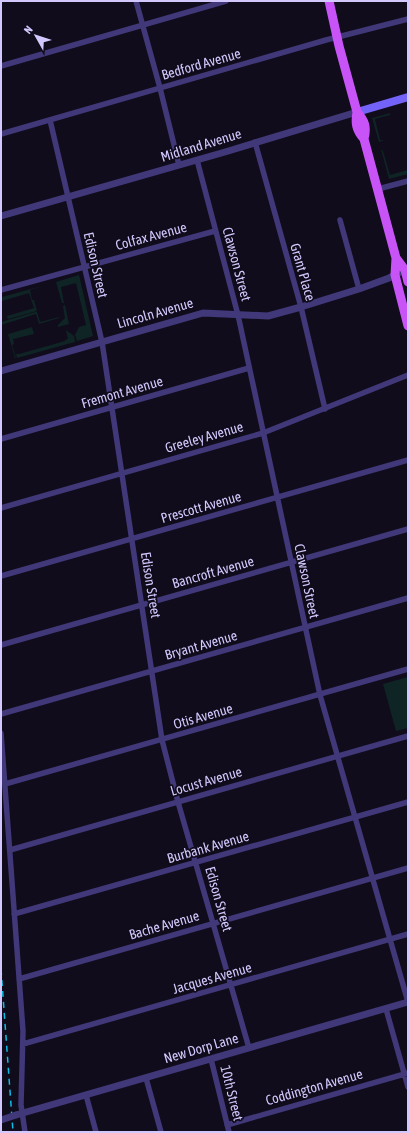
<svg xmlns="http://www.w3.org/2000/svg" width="409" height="1133" font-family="'Asap Condensed',sans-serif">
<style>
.green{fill:#0f2425}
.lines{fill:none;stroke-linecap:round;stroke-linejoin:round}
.minor{stroke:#403878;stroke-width:5.5}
.tertiary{stroke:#403878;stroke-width:7}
.secondary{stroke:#7463f8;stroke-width:8}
.primary{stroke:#c854f8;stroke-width:9}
.rail{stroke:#0abee7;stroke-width:1.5;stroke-dasharray:6 5;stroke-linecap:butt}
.tertiary-bridge{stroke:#403878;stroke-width:7}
.labels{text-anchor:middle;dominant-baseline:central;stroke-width:3.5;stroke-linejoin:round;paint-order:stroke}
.street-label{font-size:14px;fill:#d3c8fd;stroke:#100c1b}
</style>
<rect width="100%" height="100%" fill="#100c1b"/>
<path class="green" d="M390 113V115L375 119 380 140H384L379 142 372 118Z
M381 149 383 151 390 175 408 170V174L389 179Z
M79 275 93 336 77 341 75 335 79 327 86 325 76 283 61 287 64 303H62L56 282Z
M46 285 30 290 32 300H34L37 311 8 319 7 316 34 308 29 293 2 301V297Z
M65 305 69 324 58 327V325L65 318 63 306Z
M35 312H37L40 322 59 317V318L39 324 36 314 1 325V322Z
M32 327 34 334 13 339 14 344 12 345 16 358 10 360 15 358 8 334Z
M66 330 74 336 75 342 17 358 16 354H19L65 341V340L68 339Z
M408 677V728L396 731 383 684Z"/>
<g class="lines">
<path class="minor" d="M136 1 160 88 179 165
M1 66 226 1
M50 120 102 342 162 740 178 802 249 1048
M1 134 326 40 408 19
M255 142 301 307 325 409
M197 160 238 315 320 695 408 1002
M378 189 408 181
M340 220 359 289
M1 290 215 231
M1 439 249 368
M1 508 263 433 408 375
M1 576 408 460
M1 645 408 529
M1 714 408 598
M1 733 23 1031 21 1105 25 1132
M5 784 408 669
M10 850 408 736
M14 914 408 802
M19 979 408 868
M386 1009 408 1087
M23 1044 408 934
M211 1059 229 1132
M146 1078 161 1132
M86 1095 96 1132
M227 1125 408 1073"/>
<path class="tertiary" d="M1 216 225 152 357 112
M1 371 203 313 268 316 301 307 359 289 389 278 399 273
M16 1115 408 1002"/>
<path class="secondary" d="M357 112 408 97"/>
<path class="primary" d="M329 1 339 46 357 112C355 123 356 130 364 139L396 258 395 275 408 326
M357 112C365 121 367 127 364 139
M396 258 405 270 408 282"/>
<path class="rail" d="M1 969 13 1132"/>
<path class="tertiary-bridge" d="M1 1120 16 1115"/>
</g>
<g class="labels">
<g class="street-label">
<text transform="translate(201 64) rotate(-16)">Bedford Avenue</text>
<text transform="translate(201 145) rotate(-17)">Midland Avenue</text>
<text transform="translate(151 236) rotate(-15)">Colfax Avenue</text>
<text transform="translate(237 264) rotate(75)">Clawson Street</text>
<text transform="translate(96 265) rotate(77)">Edison Street</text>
<text transform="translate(303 272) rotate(74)">Grant Place</text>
<text transform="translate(155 313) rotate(-16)">Lincoln Avenue</text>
<text transform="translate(122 392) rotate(-16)">Fremont Avenue</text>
<text transform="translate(204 437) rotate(-16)">Greeley Avenue</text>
<text transform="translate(201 507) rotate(-16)">Prescott Avenue</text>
<text transform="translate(213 572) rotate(-16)">Bancroft Avenue</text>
<text transform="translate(307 581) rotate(78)">Clawson Street</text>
<text transform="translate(151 585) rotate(81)">Edison Street</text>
<text transform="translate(201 645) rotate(-16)">Bryant Avenue</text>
<text transform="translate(203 716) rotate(-16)">Otis Avenue</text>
<text transform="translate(206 781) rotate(-16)">Locust Avenue</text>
<text transform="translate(208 847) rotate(-16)">Burbank Avenue</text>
<text transform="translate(219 899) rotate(74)">Edison Street</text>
<text transform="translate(164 925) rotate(-16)">Bache Avenue</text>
<text transform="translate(212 978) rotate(-16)">Jacques Avenue</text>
<text transform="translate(201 1048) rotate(-16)">New Dorp Lane</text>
<text transform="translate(314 1087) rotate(-16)">Coddington Avenue</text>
<text transform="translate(232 1093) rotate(76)">10th Street</text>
</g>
</g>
<rect width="409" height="1133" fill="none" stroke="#d3c8fd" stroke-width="4"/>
<g transform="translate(36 36) rotate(309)" stroke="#100c1b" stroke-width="3" paint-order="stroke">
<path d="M0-3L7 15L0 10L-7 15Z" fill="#d3c8fd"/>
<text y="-6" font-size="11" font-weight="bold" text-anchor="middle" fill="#d3c8fd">N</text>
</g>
</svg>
